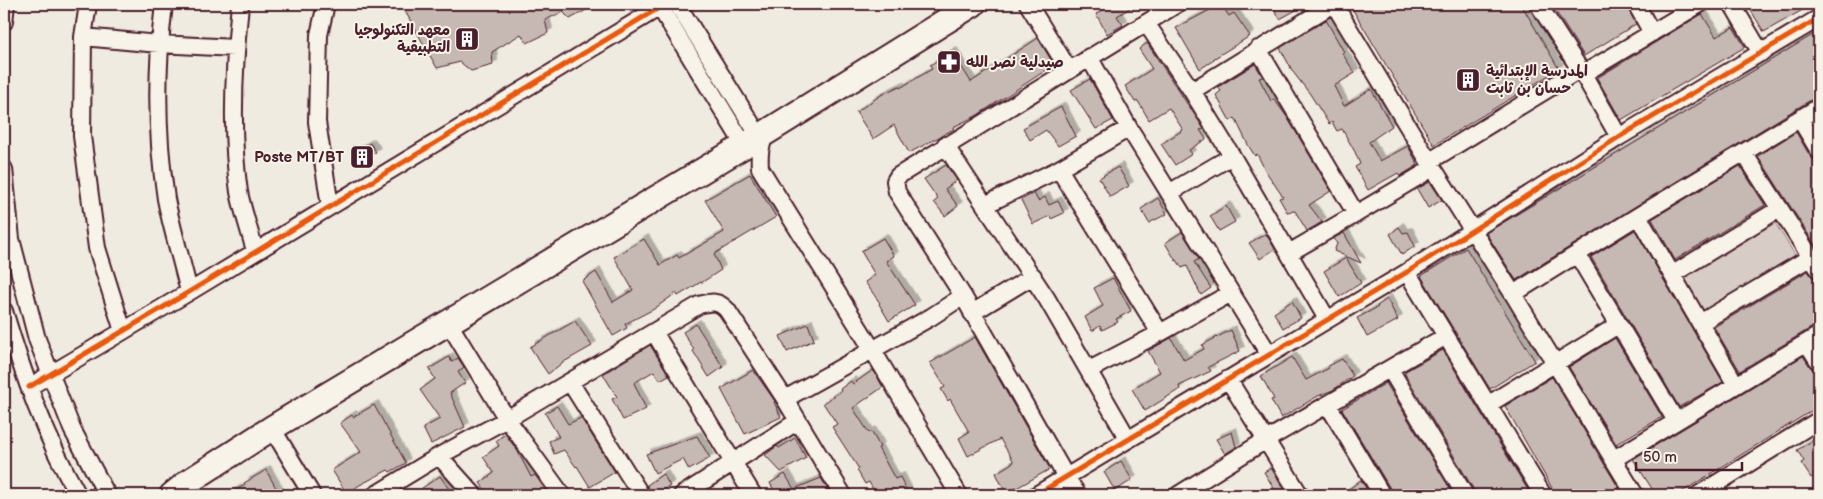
<svg xmlns="http://www.w3.org/2000/svg" width="1823" height="499" font-family="'Balsamiq Sans','Playpen Sans Arabic',sans-serif">
<style>
.green{fill:#d8cdc6;stroke:#917678}
.building{fill:#c6b8b3;stroke:#4a1f2b;filter:url(#shadow)}
.lines{fill:none;stroke-linecap:round;stroke-linejoin:round}
.street-casing{stroke:#4a1f2b;stroke-width:20}
.secondary-casing{stroke:#4a1f2b;stroke-width:28}
.street{stroke:#f7f3e8;stroke-width:16}
.secondary{stroke:#f7f3e8;stroke-width:24}
.cycleway-casing{stroke:#f7f3e8;stroke-width:8}
.cycleway{stroke:#e8590c;stroke-width:5}
.labels{text-anchor:middle;dominant-baseline:central;stroke-width:4;stroke-linejoin:round;paint-order:stroke}
.poi-label{font-size:15px;font-weight:bold;fill:#4a1f2b;stroke:#f7f3e8;text-anchor:end}
</style>
<defs>
<filter id="shadow"><feDropShadow dx="4.5" dy="-4.5" stdDeviation="0" flood-color="#0004"/></filter>
</defs>
<rect width="100%" height="100%" fill="#f0ebe0"/>
<filter id="ink" filterUnits="userSpaceOnUse"><feTurbulence type="fractalNoise" baseFrequency=".02" numOctaves="2"/><feDisplacementMap in="SourceGraphic" scale="10" xChannelSelector="R" yChannelSelector="G"/><feConvolveMatrix kernelMatrix="1 2 1 2 8 2 1 2 1" color-interpolation-filters="sRGB"/></filter>
<g filter="url(#ink)">
<path class="green" d="M1774 221 1795 255 1701 312 1682 279Z"/>
<path class="building" d="M401 4H597L570 19 563 12 545 20 548 33 527 43 521 34 492 52 493 65 471 71 460 62 437 68Z
M1113 4H1137L1117 16 1123 25 1107 34 1096 14Z
M1221 4 1229 16 1234 13 1250 36 1213 59 1214 60 1200 69 1176 28Z
M1271 4H1307L1280 19Z
M1364 4H1521L1559 69 1434 145 1353 10Z
M1551 4H1626L1636 24 1584 56Z
M1747 4H1813L1764 32Z
M1702 14 1716 37 1733 27 1745 47 1621 120 1597 78Z
M1326 20 1344 52 1342 53 1355 73 1334 86 1344 106 1371 89 1392 126 1369 142 1380 161 1408 146 1418 165 1400 176 1398 173 1368 190 1355 167 1360 164 1355 152 1342 129 1337 131 1332 122 1329 124 1310 94 1293 72 1280 48Z
M1819 31V97L1814 98 1633 208 1516 280 1486 233Z
M1038 38 1054 65 976 116 953 127 954 129 909 153 894 125 873 139 856 112 881 95 899 86 900 88 932 69 930 65 952 51 971 82Z
M1147 43 1204 129 1200 130 1206 139 1189 150 1192 154 1175 165 1161 144 1183 130 1169 108 1149 120 1138 101 1135 102 1125 86 1152 69 1139 49Z
M1255 64 1263 77 1259 78 1271 101 1274 99 1287 117 1331 191 1309 205 1322 222 1307 231 1295 211 1287 212 1279 198 1283 197 1265 170 1257 154 1255 156 1248 145 1235 118 1230 121 1216 95 1221 91 1218 87Z
M1090 79 1113 120 1096 129 1071 90Z
M1061 107 1076 136 1058 146 1046 130 1030 140 1023 128Z
M1796 132 1810 156 1819 166V251L1758 156Z
M370 143 376 152 360 162 354 152Z
M946 165 957 180 945 189 958 206 945 216 934 202 938 199 924 179Z
M1740 166 1765 205 1675 260 1652 219Z
M1118 167 1129 186 1110 197 1099 178Z
M750 174 776 217 714 254 721 270 701 283V282L678 296 676 293 654 309 625 324 627 328 613 336 582 281 596 272 613 302 633 290 614 257 644 239 660 265 677 255 679 258 724 232 705 200Z
M1430 182 1442 200 1428 208 1417 189Z
M1034 193 1038 201 1045 197 1049 205 1058 201 1064 213 1051 219 1050 216 1033 224 1021 200Z
M1158 198 1167 214 1149 223 1141 209Z
M1226 206 1235 222 1219 231 1210 216Z
M1399 227 1403 233 1408 232 1415 246 1402 255 1390 234Z
M1635 230 1723 382 1679 407 1591 257Z
M1182 232 1199 259 1194 262 1211 288 1201 295 1187 266 1182 268 1177 260 1176 261 1165 243Z
M1344 233 1361 263 1334 251 1337 244 1334 238Z
M1266 234 1275 249 1260 259 1249 243Z
M883 238 894 256 886 261 915 305 889 321 879 304 880 303 865 282 875 275 861 251Z
M1466 248 1535 361 1490 389 1421 276Z
M1346 258 1361 283 1339 297 1324 271Z
M1808 271 1814 279 1819 280V325L1814 326 1740 371 1714 327Z
M1113 278 1131 311 1116 319 1118 322 1102 330 1100 326 1092 331 1085 317 1103 306 1094 288Z
M1387 299 1398 320 1367 337 1357 318 1378 307 1377 306Z
M1292 301 1301 318 1283 328 1274 313Z
M575 321 592 346 562 363 548 374 530 347Z
M696 324 723 367 709 377 693 351 694 350 683 332Z
M808 324 814 340 787 352 780 336Z
M1231 330 1240 351 1208 367 1211 371 1179 386 1180 389 1145 411 1132 389 1160 372 1148 351 1171 338 1184 360 1204 349 1202 345Z
M975 337 1050 469 1006 494 996 473 1014 462 1000 439 968 456 959 438 969 432 950 399 948 401 941 389 945 387 930 363Z
M1615 338 1662 417 1616 444 1569 367Z
M650 345 669 375 660 380 654 371 634 383 646 409 623 420 612 399 617 397 603 374Z
M1443 350 1473 400 1531 495H1475L1474 490 1404 372Z
M1803 356 1811 368 1819 372V406L1677 495H1656L1633 459Z
M449 357 452 362 458 358 464 367 458 372 465 383 450 393 465 427 431 444 423 428 440 419 420 390 435 379 429 369Z
M1292 357 1306 380 1329 368 1328 366 1342 359 1353 376 1333 390 1318 396 1281 418 1271 400 1274 399 1261 376Z
M753 370 775 401 774 402 781 417 745 434 721 389Z
M873 370 883 387 853 408 869 433 871 431 880 447 878 448 895 479 900 477 909 495H876L869 482 865 484 857 470 859 469 832 427 837 424 823 403 841 391 840 389 851 381 853 384Z
M1552 377 1623 495H1556L1505 406Z
M1386 383 1454 495H1392L1391 490 1342 409Z
M374 405 406 463 390 472 388 470 358 486 347 494 332 470 361 452 340 423 352 415 353 417Z
M557 406 568 424 581 418 615 472 590 487 577 466 576 467 564 450 554 454 549 441 559 437 545 413Z
M1232 432 1236 447 1225 454 1216 439Z
M505 434 517 450 531 477 535 475 549 495H489L480 483 494 473 483 457 499 446 496 441Z
M697 436 710 458 689 470 683 459 655 473 646 454Z
M1819 437V472L1811 478 1801 463 1804 461 1797 450Z
M795 438 806 458 781 472 765 455 777 446 779 448Z
M1121 461 1132 480 1115 491 1104 472Z
M1271 468 1288 495H1278L1264 472Z
M266 470 280 495H226L245 485 244 483Z
M663 474 670 486 655 495H651L647 485Z
M785 474 794 489 821 478 831 495H776L770 483Z
M440 476 453 495H427L422 488Z
M1361 480 1370 495H1341Z"/>
<g class="lines">
<defs>
<path id="street" d="M88 4 83 37 82 136 97 248 123 331
M164 4C156 69 156 134 166 199 172 230 182 261 189 292
M240 4C234 64 230 132 239 192 243 212 250 232 255 251
M326 4 319 35 317 122 330 206
M658 4 744 145
M677 4 759 136
M1028 4 1069 70
M1334 4 1433 168 1513 294 1635 495
M1538 4 1583 74 1619 137
M1636 4 1652 33
M1732 4 1761 53
M4 22 6 4
M1146 23 1192 91
M83 37 159 44 235 48
M1258 49 1356 214 1433 168
M1583 74 1700 4
M1800 119 1819 151
M1129 128 1269 354
M767 132C760 144 759 154 760 168L872 349 959 495
M945 145 1047 299 1128 439
M1744 153 1819 270
M1232 156 1327 319
M1430 161 1579 70
M4 169 11 239 37 339 72 429 107 495
M1169 193 1232 156 1192 91 1333 4
M985 205 1059 169
M1638 216 1736 385
M1289 253 1356 214
M1577 254 1676 421
M1407 272 1543 495
M1673 274 1779 209
M1513 294 1638 216 1819 107
M4 311C23 374 45 437 78 495
M972 313 1033 276
M448 322 507 419 562 495
M1700 323 1811 257
M654 332 753 495
M1160 333 1231 293
M1807 343 1819 362
M1390 369 1465 495
M1089 370 1160 333 1059 169 1129 128 1089 57
M1228 379 1300 495
M570 382 641 495
M29 387 189 292 660 7 667 4
M785 399 931 317 963 296
M1489 404 1618 325
M1328 405 1382 495
M272 428 312 495
M439 456 474 495
M1614 459 1819 335
M375 495 439 456 507 419 699 305C711 302 718 300 727 310L785 399 843 495
M682 495 798 421
M1036 495 1407 272 1619 137 1819 18
M1078 495 1066 477 963 296 897 192 895 181 898 176 1177 4
M1178 495 1266 440 1446 336
M1698 495 1819 420"/>
<path id="secondary" d="M172 495 188 482 272 428 767 132 973 4"/>
</defs>
<use href="#street" class="street-casing"/>
<use href="#secondary" class="secondary-casing"/>
<use href="#street" class="street"/>
<use href="#secondary" class="secondary"/>
<defs>
<path id="cycleway" d="M29 387 189 292 660 7 667 4
M1036 495 1407 272 1619 137 1819 18"/>
</defs>
<use href="#cycleway" class="cycleway-casing"/>
<use href="#cycleway" class="cycleway"/>
</g>
</g>
<defs>
<symbol id="building-square" viewBox="-11 -11 22 22"><rect x="-9" y="-9" width="18" height="18" rx="4" fill="#4a1f2b" stroke="#f7f3e8"/><path d="M-4-6H4V6H1V3H-1V6H-4ZM-2.5-4.3h1.7v1.8h-1.7ZM.8-4.3h1.7v1.8H.8ZM-2.5-1h1.7V.8h-1.7ZM.8-1h1.7V.8H.8Z" fill="#fff"/></symbol>
<symbol id="pharmacy-square" viewBox="-11 -11 22 22"><rect x="-9" y="-9" width="18" height="18" rx="4" fill="#4a1f2b" stroke="#f7f3e8"/><path d="M-2-6h4v4h4v4h-4v4h-4v-4h-4v-4h4Z" fill="#fff"/></symbol>
</defs>
<g fill-rule="evenodd">
<use href="#building-square" x="453" y="25" width="28" height="28"/>
<use href="#pharmacy-square" x="935" y="48" width="28" height="28"/>
<use href="#building-square" x="1454" y="66" width="28" height="28"/>
<use href="#building-square" x="348" y="143" width="28" height="28"/>
</g>
<g class="labels">
<g class="poi-label">
<text x="450" y="30">معهد التكنولوجيا<tspan x="450" dy="17">التطبيقية</tspan></text>
<text x="966" y="62" text-anchor="start">صيدلية نصر الله</text>
<text x="1486" y="71" text-anchor="start">المدرسة الإبتدائية<tspan x="1486" dy="17">حسان بن ثابت</tspan></text>
<text x="344" y="157">Poste MT/BT</text>
</g>
</g>
<rect width="1823" height="499" fill="none" stroke="#f7f3e8" stroke-width="20"/>
<rect x="10" y="10" width="1803" height="479" fill="none" stroke="#4a1f2b" stroke-width="2" filter="url(#ink)"/>
<path d="M1636 462v8h106v-8" fill="none" stroke="#4a1f2b" stroke-width="2.5"/>
<text x="1643" y="462" font-size="15" fill="#4a1f2b" stroke="#f7f3e8" stroke-width="4" paint-order="stroke">50 m</text>
</svg>
